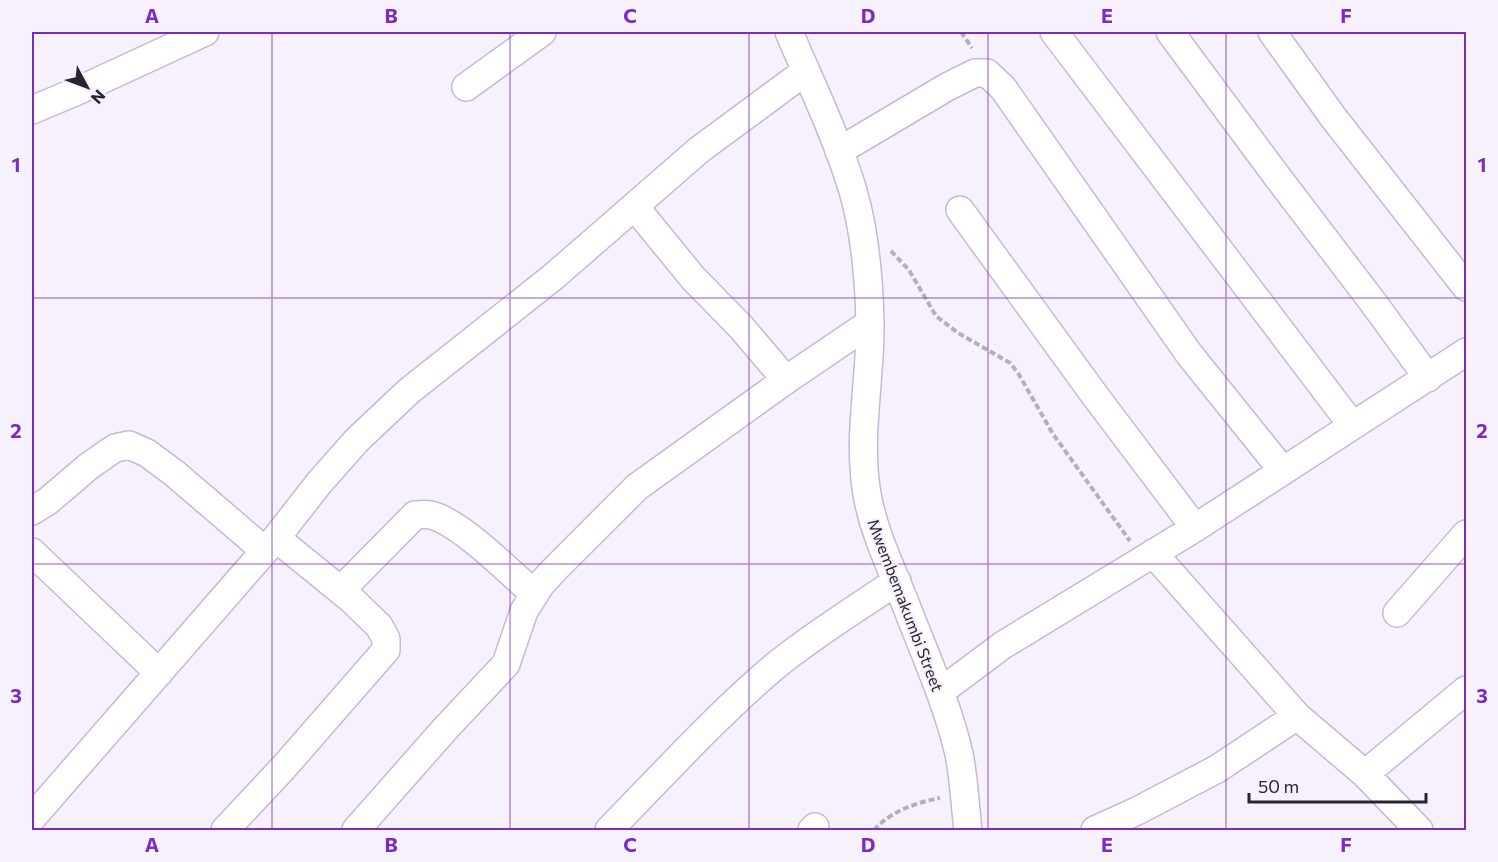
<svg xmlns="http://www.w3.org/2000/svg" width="1498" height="862" font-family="Commissioner,sans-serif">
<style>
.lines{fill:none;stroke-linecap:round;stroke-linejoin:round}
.minor-casing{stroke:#c7b8d6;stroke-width:30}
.path{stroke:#b5afbc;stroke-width:4;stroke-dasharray:6 3;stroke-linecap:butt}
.minor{stroke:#fff;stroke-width:27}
.grid{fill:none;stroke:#7b2cbf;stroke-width:1.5;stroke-opacity:0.55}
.labels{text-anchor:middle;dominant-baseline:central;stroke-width:4.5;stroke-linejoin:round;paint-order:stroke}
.street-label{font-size:16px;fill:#29242f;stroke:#f7f1fe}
.neatline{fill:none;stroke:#7b2cbf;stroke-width:2}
.grid-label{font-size:20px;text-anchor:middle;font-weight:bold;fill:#7b2cbf}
</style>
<rect width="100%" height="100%" fill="#f7f1fe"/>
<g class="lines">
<defs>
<path id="minor" d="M789 32C811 84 837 137 853 191 865 232 869 279 870 322 871 379 857 436 867 494 874 535 894 573 909 613 927 659 948 706 959 754 964 779 965 805 968 830
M1054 32 1352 425
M1170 32 1276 175 1375 305 1428 378
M1272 32 1333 117 1466 287
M466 87 542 32
M32 110 75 92 205 32
M839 151 947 87 975 73H987L1003 88 1189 354 1283 471
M635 207 693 278 741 327 786 380
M960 210 1096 397 1195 528
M32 511 48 501 89 466 115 448 129 445 147 453 174 473 264 550
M32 552 159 673
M1153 553 1297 716 1365 774 1419 830
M341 590 415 515C420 515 425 514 430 515 458 520 512 574 534 594
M1397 613 1466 534
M940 692 1003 645 1195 528 1466 352
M1365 774 1466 690
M32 818 276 538 319 483 357 440 409 391 553 277 699 150 806 71
M225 830 284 767 386 650V639L379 626 351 599 276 538
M356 830 445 729 506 664 524 611 541 584 557 567 637 487 786 380 870 323
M609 830C663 775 715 717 774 667 813 635 856 609 897 581
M812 830 815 827
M1095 830 1137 811 1217 769 1297 716"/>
</defs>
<use href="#minor" class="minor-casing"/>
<path class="path" d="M961 32 972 48
M891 251 909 270 936 316 958 333 1010 363 1018 373 1053 434 1130 541
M874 830C891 811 915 803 940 798"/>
<use href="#minor" class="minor"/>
</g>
<path class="grid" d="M272 32V830M510 32V830M749 32V830M988 32V830M1226 32V830M32 298H1466M32 564H1466"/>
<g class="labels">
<g class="street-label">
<text transform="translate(906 605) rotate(69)">Mwembemakumbi Street</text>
</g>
</g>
<rect width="1498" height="862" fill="none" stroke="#f7f1fe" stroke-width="66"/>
<g transform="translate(87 87) rotate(131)" stroke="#f7f1fe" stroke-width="4.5" paint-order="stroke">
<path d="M0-4.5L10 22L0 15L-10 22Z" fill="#29242f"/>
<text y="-9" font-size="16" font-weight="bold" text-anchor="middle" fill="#29242f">N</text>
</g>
<path d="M1249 793v9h177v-9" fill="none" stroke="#29242f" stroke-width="3"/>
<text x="1258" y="793" font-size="18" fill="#29242f" stroke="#f7f1fe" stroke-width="4.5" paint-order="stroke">50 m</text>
<rect x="33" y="33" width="1432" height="796" class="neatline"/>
<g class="grid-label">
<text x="152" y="23">A</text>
<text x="391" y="23">B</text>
<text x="630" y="23">C</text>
<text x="868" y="23">D</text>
<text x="1107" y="23">E</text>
<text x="1346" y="23">F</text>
<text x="16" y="172">1</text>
<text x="1482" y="172">1</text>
<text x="16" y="438">2</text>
<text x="1482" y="438">2</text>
<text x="16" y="703">3</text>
<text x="1482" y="703">3</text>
<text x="152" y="852">A</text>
<text x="391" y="852">B</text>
<text x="630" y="852">C</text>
<text x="868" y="852">D</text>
<text x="1107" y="852">E</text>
<text x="1346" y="852">F</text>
</g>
</svg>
